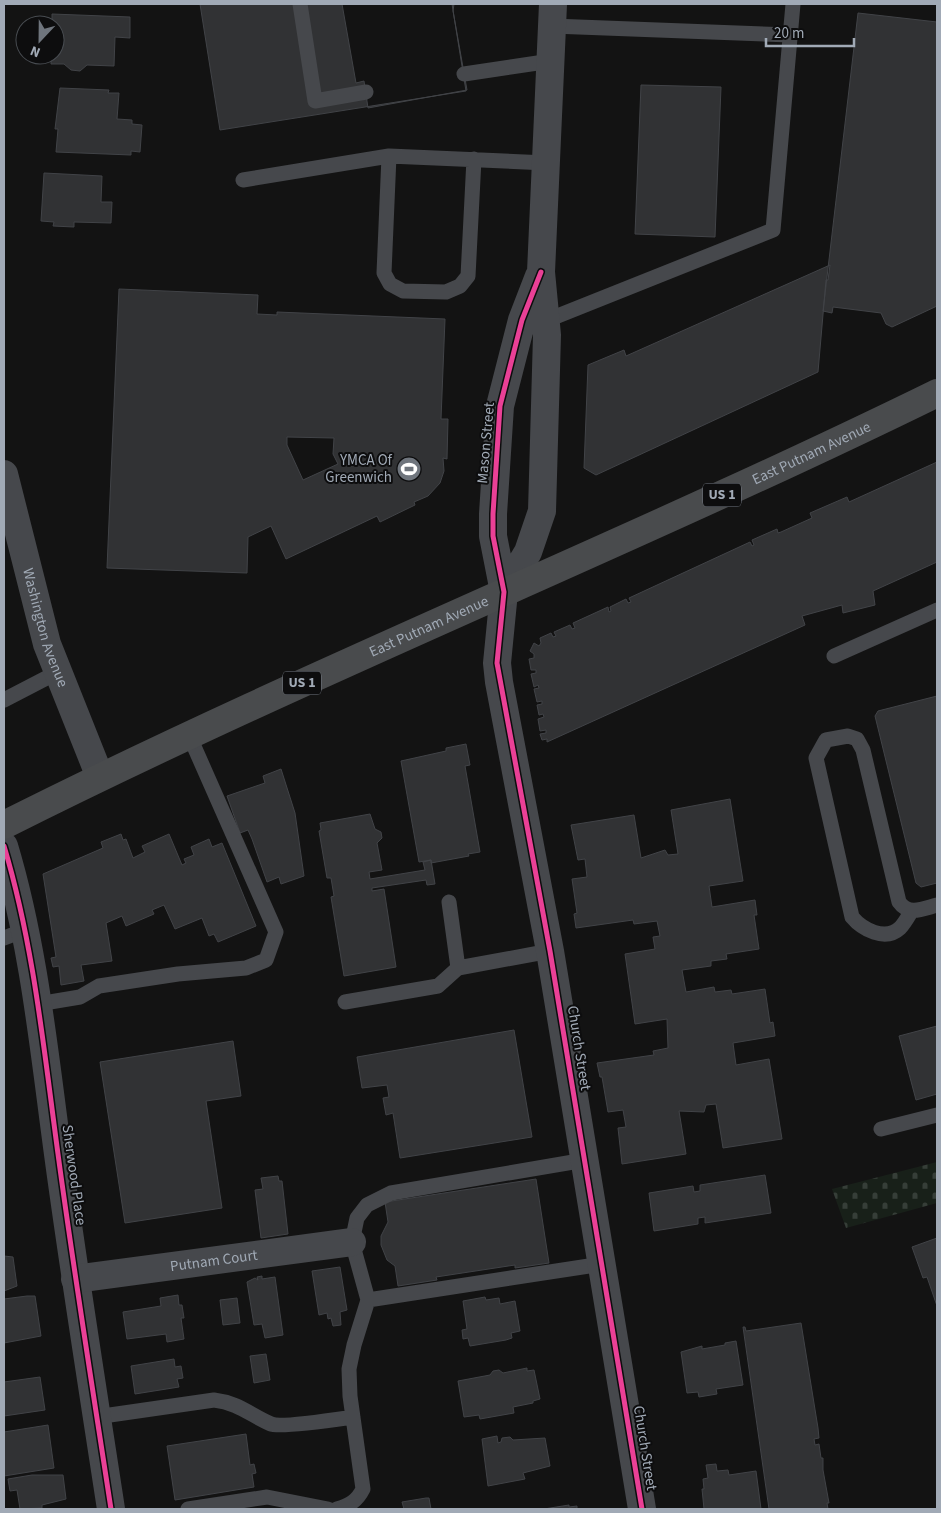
<svg xmlns="http://www.w3.org/2000/svg" width="941" height="1513" font-family="'Source Sans 3',sans-serif">
<style>
.cemetery{fill:url(#cemetery-stones)}
.building{fill:#313234;stroke:#414347;fill-rule:evenodd}
.lines{fill:none;stroke-linecap:round;stroke-linejoin:round}
.service{stroke:#46484c;stroke-width:15}
.minor{stroke:#46484c;stroke-width:28}
.tertiary{stroke:#46484c;stroke-width:28}
.primary{stroke:#494b4d;stroke-width:28}
.cycleway-casing{stroke:#0d0d0e;stroke-width:8}
.cycleway{stroke:#ea4096;stroke-width:5}
.labels{text-anchor:middle;dominant-baseline:central;stroke-width:4;stroke-linejoin:round;paint-order:stroke}
.shield{fill:#0d0d0e;stroke:#757b84;stroke-width:1}
.shield-label{font-size:14px;font-weight:bold;fill:#a1aab6}
.street-label{font-size:15px;fill:#a1aab6;stroke:#0d0d0e}
.poi-label{font-size:15px;fill:#a1aab6;stroke:#0d0d0e;text-anchor:end}
</style>
<defs>
<pattern id="cemetery-stones" width="16" height="16" patternUnits="userSpaceOnUse" patternTransform="scale(1.25)"><rect width="16" height="16" fill="#182019"/><path d="M2 7V4a2 2 0 0 1 4 0v3zM10 15v-3a2 2 0 0 1 4 0v3z" fill="#363e38"/></pattern>
</defs>
<rect width="100%" height="100%" fill="#131313"/>
<path class="cemetery" d="M937 1162V1203L846 1228 832 1189Z"/>
<path class="building" d="M200 4H452L466 91 220 130Z
M342 4H454L453 11 467 90 368 108 364 81 356 83Z
M858 13 937 22V306L892 327 886 324 881 313 833 307 832 313 823 311Z
M52 14 130 17V38L115 37 114 66 87 65 80 71 71 70 64 64H51V55H55V25H52Z
M641 85 721 87 715 237 635 234Z
M60 88 109 90 108 93H119L117 119 132 120V124L142 125 140 152 131 151V155L56 152 58 129H55Z
M44 173 102 176 101 202H112L111 223 74 222V227L53 226 54 222 41 221Z
M830 265 828 280H826L818 372 596 475 584 468 588 365 624 350 626 356Z
M119 289 258 295 257 314 277 315V312L445 319 441 419H448L447 459 443 458 444 471 440 483 428 496 414 502 415 505 380 522 377 516 286 559 271 526 248 537 247 573 107 568ZM287 437 334 438 333 454 338 464 303 480 287 445Z
M937 462V562L873 591 875 605 843 613 842 605 802 616 805 625 547 742V739L542 740 540 734 546 733V730L540 731 538 719 544 717 543 714 539 715 537 705 542 704V701L537 702 534 689 539 688 538 685 534 687 531 674 536 673V670H531L529 659 534 658V654L530 651 534 643 539 646 541 643 540 638 551 633 553 637 556 636 554 632 570 625 572 629 575 628 573 623 608 607 609 612 611 611 610 607 626 599 628 603 631 602 629 598 750 542 752 546 754 545 752 540 777 529 778 533 781 532 812 518 810 513 847 497 849 502Z
M937 696V883L921 887 916 883 875 716 878 711Z
M466 744 470 765 465 766 480 852 468 854 469 856 431 863V860L419 862 401 761 446 751V748Z
M281 769 295 813 304 876 281 884 279 877 267 882 252 839 248 830 240 833 227 796 265 783 263 776Z
M730 799 743 881 709 886 712 907 755 900 757 915H754L759 949 726 954 727 959 711 961V966L682 970 686 992 714 987 715 992 731 990 732 994 765 989 770 1023 773 1022 775 1036 733 1043 736 1065 769 1059 782 1139 723 1148 716 1104 706 1105 704 1112 679 1111 686 1154 622 1164 618 1128 626 1127 623 1110 608 1112 602 1077H600L597 1063 654 1055 653 1051 668 1048 667 1019 635 1024 625 954 655 949 653 937 660 936 657 921 634 924 633 920 576 928 574 914 577 913 572 879 587 877 585 859 578 860 571 825 634 815 641 858 665 850 668 855 678 854 671 810Z
M370 814 375 829 381 832 382 838 377 843 382 870 369 872 370 879 425 870 423 862 431 860 435 884 427 885 426 880 372 888V891L384 889 396 967 344 976 331 897 334 896 331 878H327L319 831 321 830 320 823Z
M121 834 123 840 126 839 133 858 145 852 142 846 169 834 182 865 186 863 184 859 194 855 191 847 209 839 212 847 222 843 256 926 218 942 214 934 209 936 202 918 175 929 164 905 152 910 154 914 126 926 122 916 106 923 112 961 81 965 84 981 61 985 59 966 53 967 51 958 56 957 43 874 103 848 101 842Z
M937 1026V1094L916 1100 899 1036Z
M514 1030 532 1137 400 1158 393 1113 386 1115 383 1098 389 1097 387 1085 362 1088 357 1057Z
M233 1041 241 1096 206 1101 222 1208 125 1223 100 1062Z
M765 1175 771 1213 705 1223V1217L698 1218V1224L654 1231 649 1193 693 1186 694 1192 700 1191V1185Z
M278 1176 279 1181H282L288 1234 261 1238 255 1190 263 1189 261 1178Z
M536 1179 549 1263 515 1268V1265L436 1277 437 1280 398 1286 395 1266 387 1260 381 1245V1236L388 1222 385 1202Z
M937 1238V1306L927 1277 923 1278 912 1247Z
M4 1256 13 1257 17 1286 4 1291Z
M340 1267 347 1310 340 1312 341 1325 333 1326 331 1318 328 1319 327 1313 319 1315 312 1271Z
M262 1276V1279L275 1277 283 1335 265 1338 262 1324 254 1325 247 1282 255 1278 258 1280 257 1277Z
M178 1295 179 1305H182L184 1318H181L184 1339 167 1342 166 1334 127 1339 123 1312 161 1306 160 1298Z
M27 1296H35L41 1336 4 1343V1299Z
M485 1297 486 1300 499 1298 500 1304 515 1301 520 1331 511 1333 512 1338 506 1340 470 1346 468 1338 463 1339 462 1330 467 1329 463 1301Z
M237 1298 240 1323 223 1325 220 1300Z
M801 1323 818 1428 819 1438 814 1439 815 1445 819 1444 821 1458H823V1470L829 1503H827L828 1509H769L743 1327H745L746 1331Z
M736 1341 743 1385 716 1389 717 1394 699 1397 698 1392 687 1393 681 1352 702 1346V1349L725 1345V1343Z
M266 1354 270 1380 254 1383 250 1356Z
M174 1359 175 1367 181 1366 183 1378 177 1379 179 1387 135 1394 131 1366Z
M527 1368V1371L534 1370 540 1399 533 1401V1403L513 1407 514 1413 480 1419 479 1415 464 1417 458 1381 490 1375 493 1371 499 1370 503 1373Z
M40 1377 45 1410 4 1416V1382Z
M48 1425 54 1468 4 1476V1432Z
M246 1434 250 1465 254 1464 256 1473 252 1474 254 1487 175 1500 167 1446Z
M497 1436 498 1443 501 1442 502 1438 510 1437 513 1440 545 1438 550 1466 523 1473 525 1479 488 1486 482 1439Z
M716 1464 717 1471 728 1470 729 1475 756 1471 761 1509H704L702 1489H704L703 1479 708 1478 706 1465Z
M32 1475H63L66 1499 42 1505V1508L20 1509 17 1490 10 1491 8 1479Z
M426 1498H429L431 1509H404L402 1502Z
M569 1505V1507L577 1506V1509H544Z"/>
<g class="lines">
<path class="service" d="M300 4 315 101 366 92
M552 26 791 35
M464 74 551 61
M389 156 384 273 390 284 403 291 446 292 460 286 468 276 474 159
M243 180 389 156 547 163
M545 321 773 230 793 4
M834 656 937 610
M4 700 58 672
M449 902 458 968
M911 912C908 917 904 924 900 928 885 942 862 929 852 917L816 758 826 740 848 736 857 739 863 750 899 902C909 916 922 909 937 905
M4 938 25 930
M345 1002 438 986 458 968 550 951
M38 1004 80 997 99 986 178 974 246 968 266 960 276 932 189 735
M881 1129 937 1115
M368 1300 602 1264
M96 1417 214 1400C239 1403 250 1415 271 1424 280 1428 339 1419 353 1417
M188 1509 267 1497 328 1509
M337 1509C350 1505 357 1501 363 1489L350 1396 349 1369 354 1345 368 1300 352 1242 357 1218 367 1205 391 1193 585 1160"/>
<g class="minor">
<path id="s1" d="M4 474 47 644 100 777"/>
<path d="M504 592 497 663 499 682 550 951 642 1509"/>
<path d="M4 846C34 946 44 1051 58 1154 74 1273 93 1391 111 1509"/>
<path id="s2" d="M75 1279 352 1242"/>
</g>
<path class="tertiary" d="M504 592 528 552 542 511 547 335 541 272 553 4
M504 592 493 536V514L500 406 522 320 539 276"/>
<path class="primary" id="s3" d="M4 825C310 671 629 544 937 393"/>
<defs>
<path id="cycleway" d="M541 272 522 320 500 406 493 514V536L504 592 497 663 550 951 642 1509
M4 846C34 946 44 1051 58 1154 74 1273 93 1391 111 1509"/>
</defs>
<use href="#cycleway" class="cycleway-casing"/>
<use href="#cycleway" class="cycleway"/>
</g>
<defs>
<symbol id="stadium-disc" viewBox="-11 -11 22 22"><circle r="9.5" fill="#6f757d" stroke="#0d0d0e"/><path d="M0-5a6.5 5 0 1 0 0 10a6.5 5 0 1 0 0-10ZM-3.5-1.8h7v3.6h-7Z" fill="#fff"/></symbol>
</defs>
<g fill-rule="evenodd">
<use href="#stadium-disc" x="395" y="455" width="28" height="28"/>
</g>
<g class="labels">
<g class="shield">
<rect x="703" y="483.5" width="38" height="23" rx="4"/>
<rect x="283" y="671.5" width="38" height="23" rx="4"/>
</g>
<g class="shield-label">
<text x="722" y="495">US 1</text>
<text x="302" y="683">US 1</text>
</g>
<g class="street-label">
<text transform="translate(486 443) rotate(-85)">Mason Street</text>
<text stroke="none"><textPath href="#s3" startOffset="889">East Putnam Avenue</textPath></text>
<text stroke="none"><textPath href="#s3" startOffset="469">East Putnam Avenue</textPath></text>
<text stroke="none"><textPath href="#s1" startOffset="159">Washington Avenue</textPath></text>
<text transform="translate(579 1048) rotate(81)">Church Street</text>
<text transform="translate(74 1175) rotate(82)">Sherwood Place</text>
<text stroke="none"><textPath href="#s2" startOffset="140">Putnam Court</textPath></text>
<text transform="translate(645 1448) rotate(81)">Church Street</text>
</g>
<g class="poi-label">
<text x="392" y="460">YMCA Of<tspan x="392" dy="17">Greenwich</tspan></text>
</g>
</g>
<rect width="941" height="1513" fill="none" stroke="#a1aab6" stroke-width="10"/>
<g transform="translate(40 40) rotate(202)"><circle r="24" fill="#0d0d0e" stroke="#484c51"/>
<path d="M0-4L9 19L0 12L-9 19Z" fill="#6f757d"/>
<text y="-8" font-size="14" font-weight="bold" text-anchor="middle" fill="#a1aab6">N</text>
</g>
<path d="M766 38v8h88v-8" fill="none" stroke="#a1aab6" stroke-width="2.5"/>
<text x="774" y="38" font-size="15" fill="#a1aab6" stroke="#0d0d0e" stroke-width="4" paint-order="stroke">20 m</text>
</svg>
